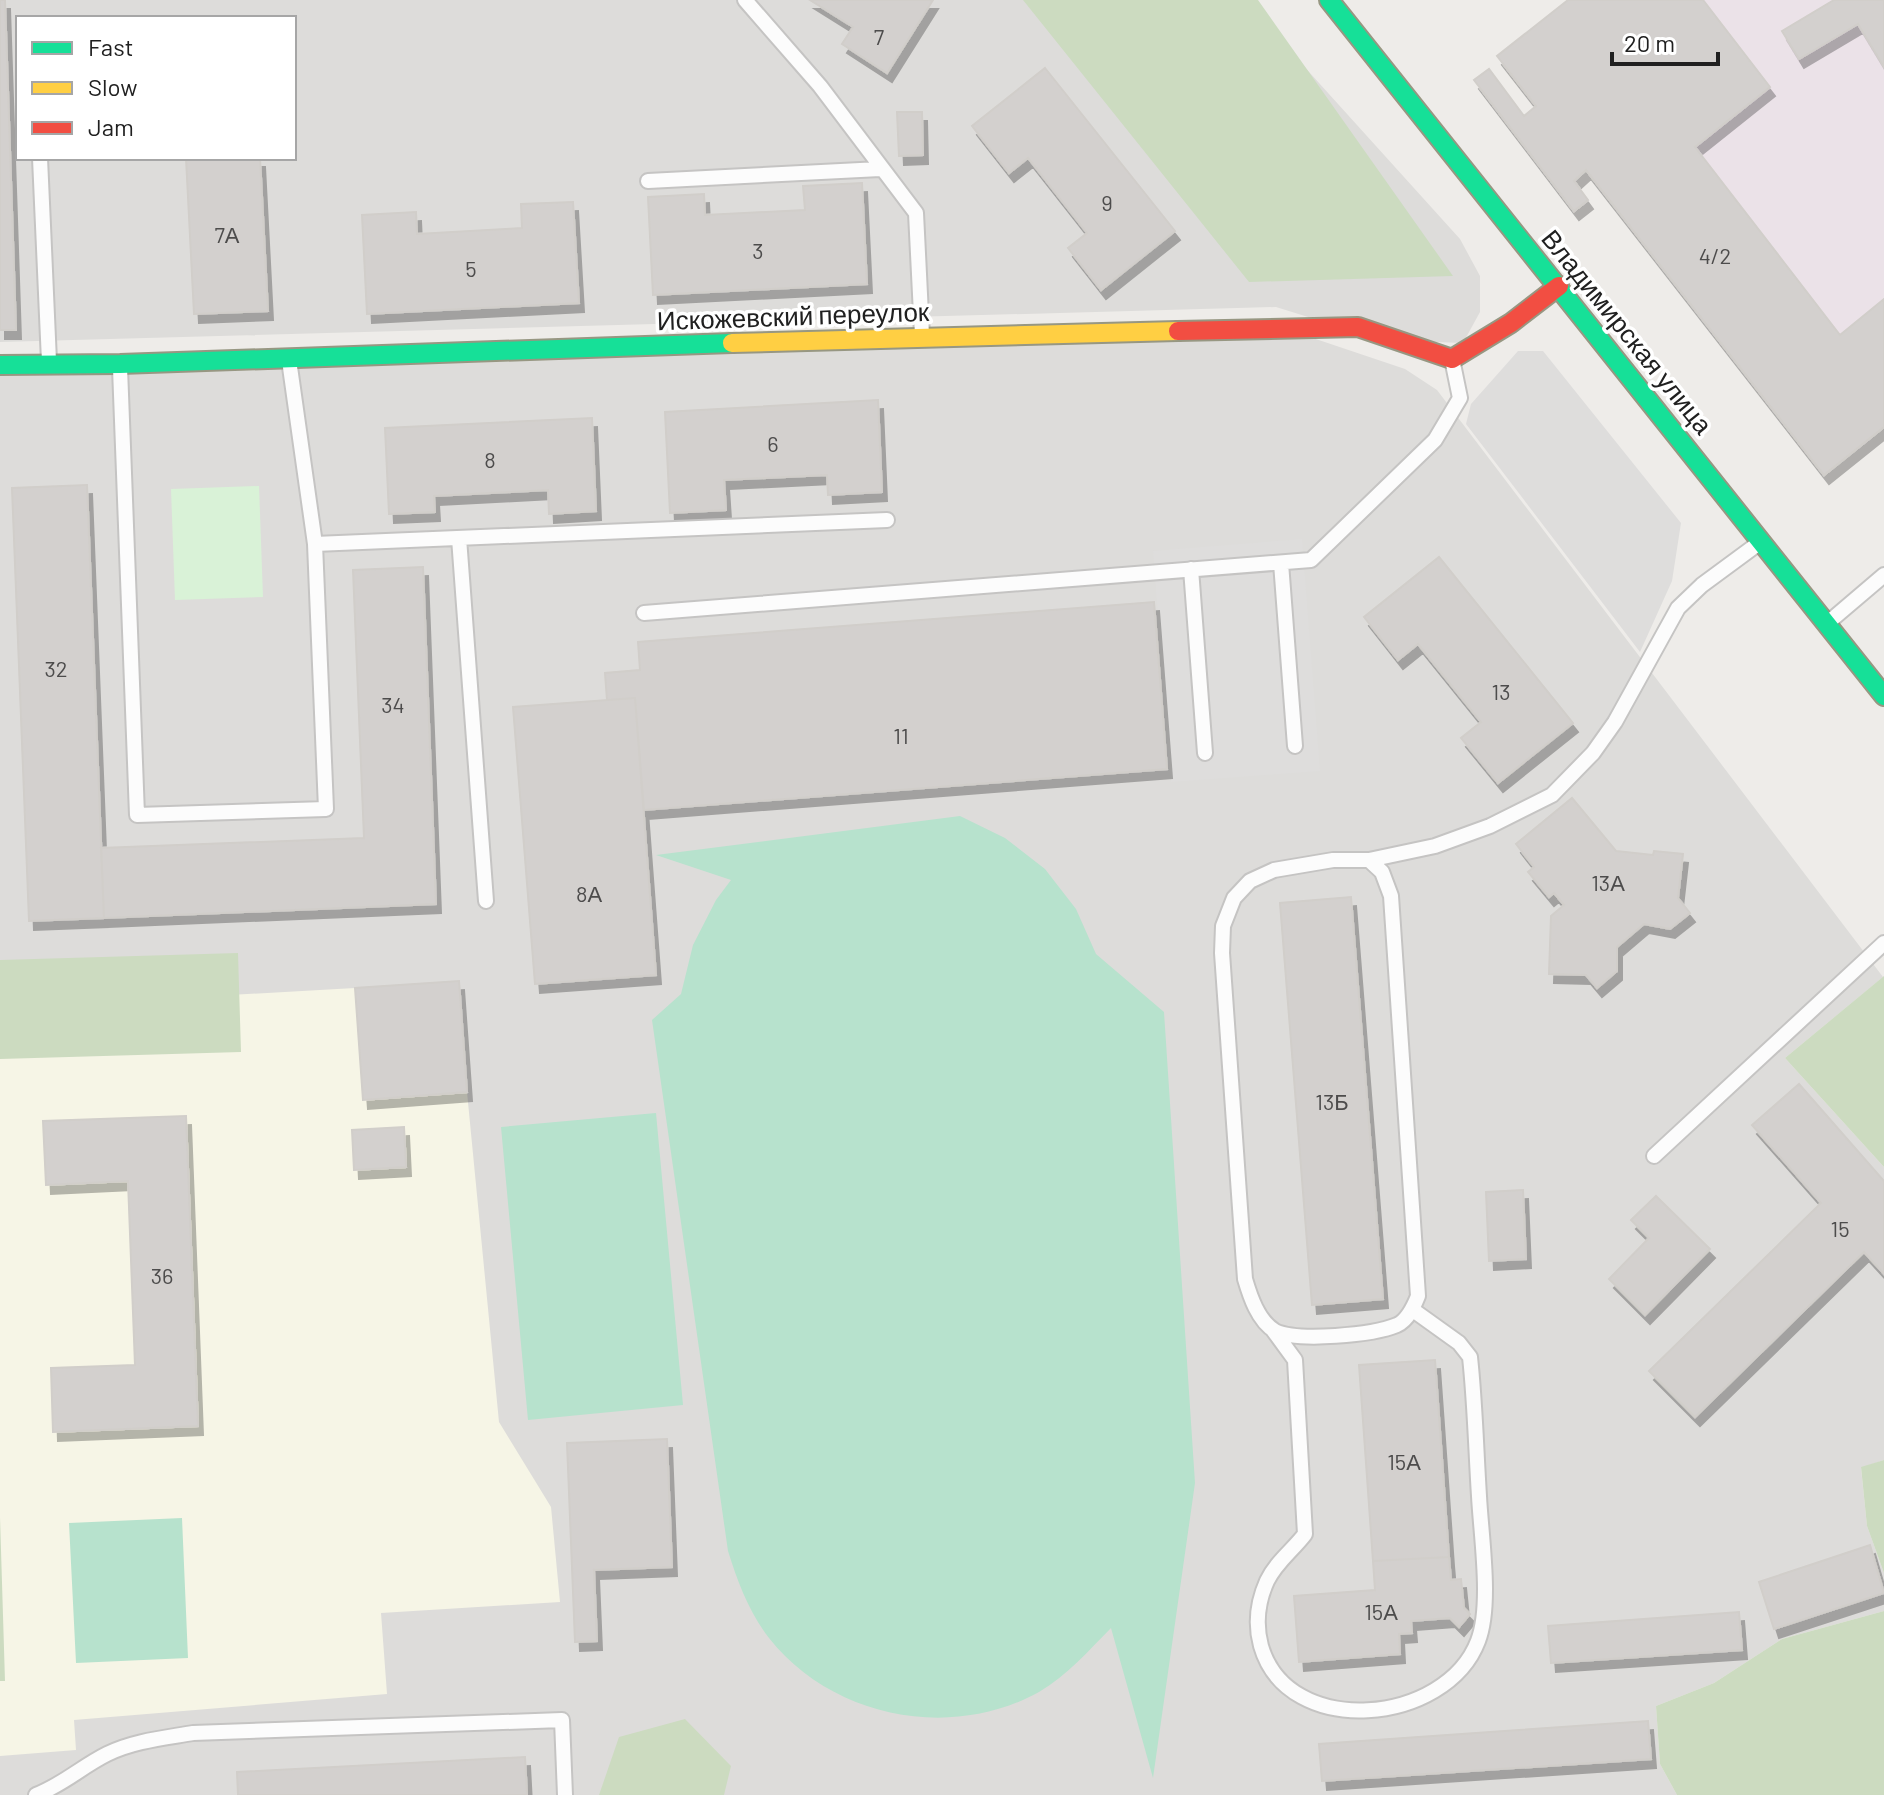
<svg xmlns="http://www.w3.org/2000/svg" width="1884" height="1795" font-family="Barlow,sans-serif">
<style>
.residential{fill:#dddcda;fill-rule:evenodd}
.industrial{fill:#ebe2e8}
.education{fill:#f6f5e6}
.forest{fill:#ccdbc0}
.park{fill:#d9f2d7}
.pitch{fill:#b7e2cd}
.parking{fill:#dedddc}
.building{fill:#d3d0ce;stroke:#d1ceca;stroke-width:2;filter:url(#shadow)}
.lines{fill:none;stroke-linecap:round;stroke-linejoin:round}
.lane-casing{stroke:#c5c4c3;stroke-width:18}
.fast-casing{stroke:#979782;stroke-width:22}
.slow-casing{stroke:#979782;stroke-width:22}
.jam-casing{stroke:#979782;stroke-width:22}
.lane{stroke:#fcfcfc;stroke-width:14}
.fast{stroke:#16e098;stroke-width:18}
.slow{stroke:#ffcf43;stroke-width:18}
.jam{stroke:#f24e42;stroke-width:18}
.labels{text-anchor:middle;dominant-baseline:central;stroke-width:7;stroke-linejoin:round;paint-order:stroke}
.number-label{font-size:22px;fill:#4d4c4c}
.street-label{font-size:26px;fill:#202020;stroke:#fff}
</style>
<defs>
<filter id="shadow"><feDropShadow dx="5" dy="9" stdDeviation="0" flood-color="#0004"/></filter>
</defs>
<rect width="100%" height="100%" fill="#eeece9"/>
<path class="residential" d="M0 0H1244L1460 239 1480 276V312L1463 343 1382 340 1276 307 0 342ZM18 18H294V158H18Z
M1289 330 1405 369 1437 390 1883 977 1785 1058 1884 1167V1460L1861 1468 1867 1526 1884 1573V1611L1782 1639 1714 1683 1656 1706 1660 1764 1677 1795H0V367Z"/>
<path class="industrial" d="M1703 0H1884V299L1840 335 1695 147 1770 87Z"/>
<path class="education" d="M355 988 363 1100 467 1092 499 1422 551 1507 560 1602 381 1613 387 1694 74 1720 76 1750 0 1756V1008Z"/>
<path class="forest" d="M1023 0H1258L1453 276 1249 282Z
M238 953 241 1052 0 1059V960Z
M1884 976V1167L1785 1058Z
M1884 1460V1573L1867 1526 1861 1467Z
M0 1517 5 1681H0Z
M1884 1611V1795H1677L1660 1764 1656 1706 1714 1683 1782 1639Z
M685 1719 731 1766 724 1795H599L619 1737Z"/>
<path class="park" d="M259 486 263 597 175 600 171 489Z"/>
<path class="pitch" d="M960 816 1005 838 1045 869 1076 909 1096 954 1164 1012 1195 1483 1153 1778 1111 1628C1088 1651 1068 1675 1039 1692 951 1741 832 1718 769 1638 749 1612 738 1583 728 1551L652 1020 681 994 693 945 716 900 731 880 656 855Z
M656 1113 683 1405 528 1420 501 1127Z
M182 1518 188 1658 76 1663 69 1523Z"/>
<path class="parking" d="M1518 351H1543L1681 523 1672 581 1640 652 1466 424 1471 404Z
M1302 539 1320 771 1171 782 1153 551Z"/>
<path class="building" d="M0 0H5L16 330H0Z
M810 0H933L887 73 842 44 853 27Z
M1568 0H1703L1770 87 1695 147 1840 335 1884 299V427L1824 475 1586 170 1574 181 1588 200 1574 211 1474 80 1489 69 1524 116 1536 106 1497 56Z
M1834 0H1884V67L1858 24 1799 59 1782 31Z
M1045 68 1175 231 1101 290 1068 248 1087 233 1028 158 1009 173 972 126Z
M897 112H922L923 155 899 156Z
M186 158H260L268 311 194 314Z
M862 183 867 284 653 295 648 197 704 194 705 215 805 210 803 186Z
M573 202 579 303 367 314 362 215 416 212 417 234 522 228 521 204Z
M878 400 882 492 828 495 827 475 724 480 726 510 670 513 665 412Z
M592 418 596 511 549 514 548 490 434 496 435 512 389 514 385 428Z
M87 485 104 918 29 921 12 488Z
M1439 557 1573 723 1498 783 1461 738 1481 722 1418 644 1398 660 1364 617Z
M423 567 436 904 104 918 101 848 364 838 353 570Z
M1154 602 1167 769 644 810 635 698 607 700 605 673 640 670 638 642Z
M635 698 656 975 535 984 513 707Z
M1572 798 1616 851 1653 855 1654 851 1683 854 1678 898 1690 913 1670 929 1644 924 1617 947V971L1597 988 1586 975 1549 974 1551 916 1564 905 1554 893 1549 897 1528 872 1534 867 1516 844Z
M1351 897 1383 1299 1312 1305 1280 903Z
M459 981 467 1092 363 1100 355 988Z
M1799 1084 1884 1181V1274L1864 1252 1695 1417 1649 1371 1821 1203 1752 1125Z
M186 1116 198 1426 53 1432 51 1368 135 1365 128 1181 46 1185 43 1121Z
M404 1127 406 1167 354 1170 352 1130Z
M1523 1190 1526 1259 1489 1261 1486 1192Z
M1656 1196 1710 1249 1645 1315 1609 1279 1649 1238 1631 1220Z
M1435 1360 1449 1557 1373 1561 1359 1365Z
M667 1439 672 1567 594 1570 597 1641 575 1642 567 1443Z
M1870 1545 1884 1593 1774 1629 1759 1582Z
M1449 1557 1451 1580 1461 1579 1464 1608 1470 1614 1459 1627 1450 1618 1411 1621 1412 1633 1399 1634 1400 1654 1299 1662 1294 1596 1375 1590 1373 1561Z
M1739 1612 1742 1650 1551 1663 1548 1626Z
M1648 1721 1651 1759 1322 1781 1319 1744Z
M525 1757 527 1795H238L237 1772Z"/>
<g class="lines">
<defs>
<path id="lane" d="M745 0 820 86 916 213 922 335
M40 158 49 361
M648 181 880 169
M120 368 137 815 326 809 315 544 289 360
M459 538 486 901
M315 544 887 520
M1281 563 1295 746
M1191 569 1205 753
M644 613 1311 560 1435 440 1460 398 1452 359
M1830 621 1884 575
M1369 860 1382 872 1391 896 1418 1296C1414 1306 1408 1320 1397 1325 1373 1335 1298 1342 1275 1331 1258 1321 1250 1296 1245 1279L1222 953 1223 926 1234 898 1250 881 1274 870 1333 860H1369L1435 846 1490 826 1552 795 1593 753 1615 722 1678 608 1702 585 1759 543
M1654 1156 1884 943
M1273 1330 1295 1360 1305 1534C1293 1550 1276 1562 1267 1581 1258 1601 1255 1624 1261 1646 1288 1740 1446 1725 1478 1641 1492 1605 1481 1536 1479 1496 1476 1449 1475 1403 1470 1357L1459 1343 1413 1310
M36 1795C64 1784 81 1767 107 1754 133 1741 164 1738 193 1733L562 1720 565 1795"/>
<path id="fast" d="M1329 0 1884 696
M0 365 120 364 732 343"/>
<path id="slow" d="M732 343 1178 331"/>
<path id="jam" d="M1178 331 1358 327 1452 359 1511 323 1559 286"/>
</defs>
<use href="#lane" class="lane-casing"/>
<use href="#fast" class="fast-casing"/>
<use href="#slow" class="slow-casing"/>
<use href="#jam" class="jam-casing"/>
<use href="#lane" class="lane"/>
<use href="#fast" class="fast"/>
<use href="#slow" class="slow"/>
<use href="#jam" class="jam"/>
</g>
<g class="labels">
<g class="number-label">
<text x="879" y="36">7</text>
<text x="1107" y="202">9</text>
<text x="227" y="234">7А</text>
<text x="758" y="250">3</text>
<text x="1715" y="255">4/2</text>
<text x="471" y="268">5</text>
<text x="773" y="443">6</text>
<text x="490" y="459">8</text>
<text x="56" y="668">32</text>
<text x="1501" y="691">13</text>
<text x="393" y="704">34</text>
<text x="901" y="735">11</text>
<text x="1608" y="882">13А</text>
<text x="589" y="893">8А</text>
<text x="1332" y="1101">13Б</text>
<text x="1840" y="1228">15</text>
<text x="162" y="1275">36</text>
<text x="1404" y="1461">15А</text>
<text x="1381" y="1611">15А</text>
</g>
<g class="street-label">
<text transform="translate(793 315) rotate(-2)">Искожевский переулок</text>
<text transform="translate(1628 331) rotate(51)">Владимирская улица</text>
</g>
</g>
<rect x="16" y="16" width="280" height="144" fill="#ffffff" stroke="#a6a6a6" stroke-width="2"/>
<rect x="32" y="42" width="40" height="12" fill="#16e098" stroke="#a6a6a6" stroke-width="2"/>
<text x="88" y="56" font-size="24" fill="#202020">Fast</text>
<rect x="32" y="82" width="40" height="12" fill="#ffcf43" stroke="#a6a6a6" stroke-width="2"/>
<text x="88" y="96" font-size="24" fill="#202020">Slow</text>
<rect x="32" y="122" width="40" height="12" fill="#f24e42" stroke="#a6a6a6" stroke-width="2"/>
<text x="88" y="136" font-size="24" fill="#202020">Jam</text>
<path d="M1612 52v12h106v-12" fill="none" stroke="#202020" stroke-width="4"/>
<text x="1624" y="52" font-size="24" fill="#202020" stroke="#ffffff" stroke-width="6" paint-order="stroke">20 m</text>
</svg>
